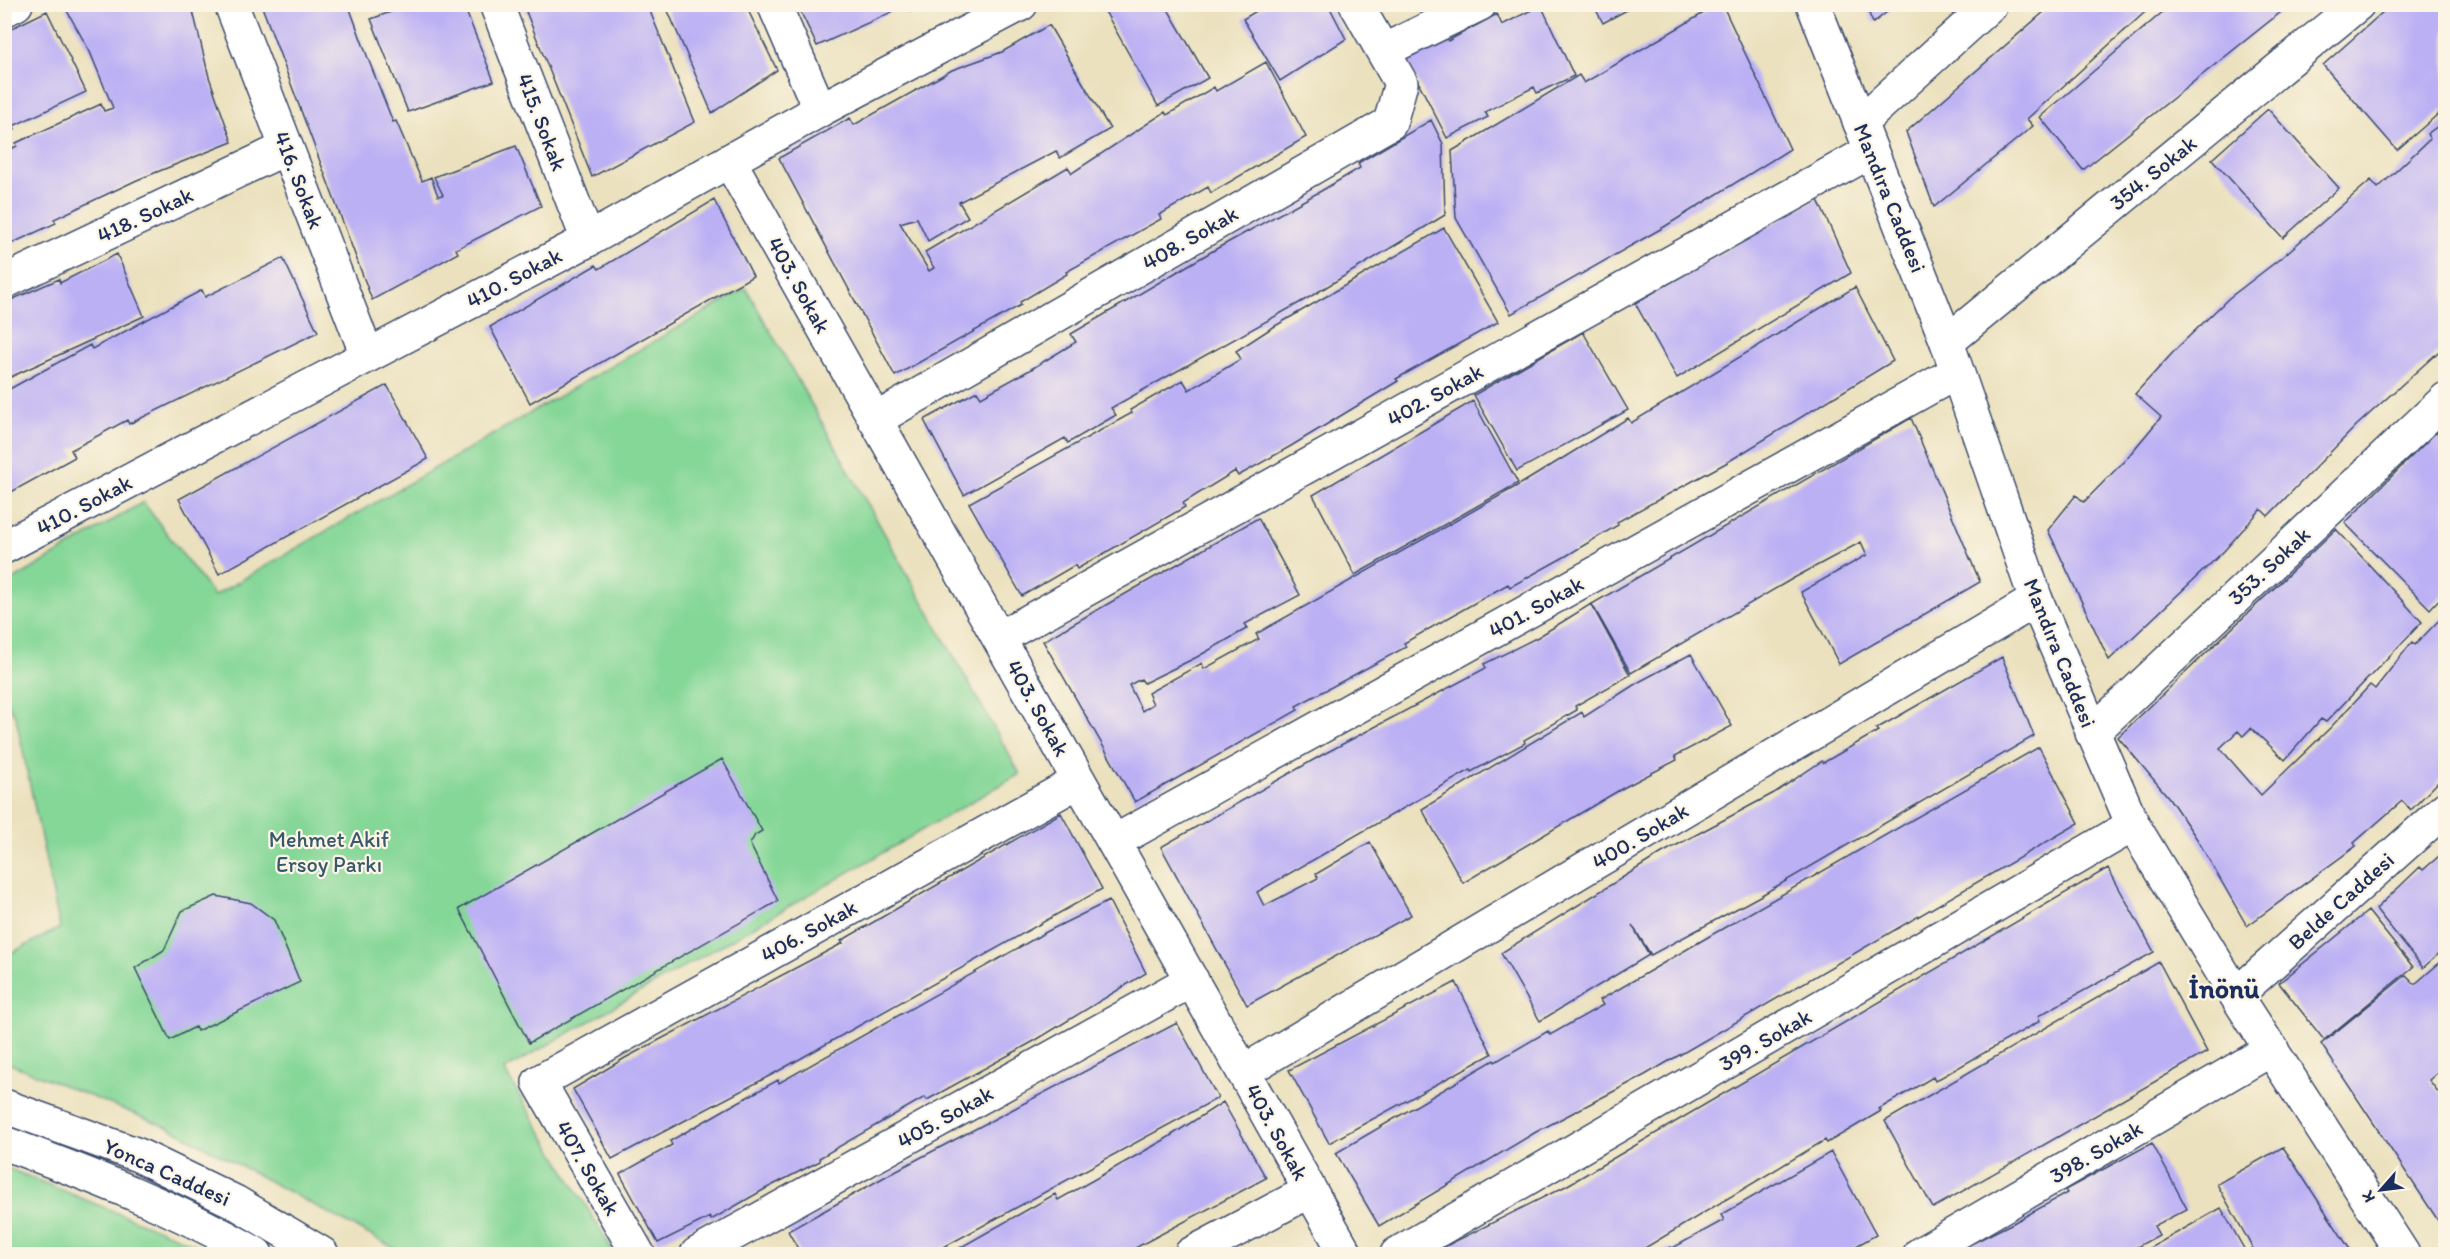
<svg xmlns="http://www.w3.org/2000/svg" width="2450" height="1259" font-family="Itim,sans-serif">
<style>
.green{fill:#85d797;stroke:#50837a;stroke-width:1.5}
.building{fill:#bcb0f4}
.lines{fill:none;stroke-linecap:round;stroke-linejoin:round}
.minor-casing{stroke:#3a4a6c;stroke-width:36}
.tertiary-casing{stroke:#3a4a6c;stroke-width:36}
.minor{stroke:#fff;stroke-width:33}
.tertiary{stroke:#fff;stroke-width:33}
.labels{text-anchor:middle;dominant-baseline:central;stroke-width:4.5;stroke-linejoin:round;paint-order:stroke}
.street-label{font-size:22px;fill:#1b2f5e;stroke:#fcf5e5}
.park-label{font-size:22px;fill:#36596c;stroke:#fcf5e5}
.district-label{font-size:28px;font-weight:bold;fill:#1b2f5e;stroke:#fcf5e5}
</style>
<rect width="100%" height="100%" fill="#fcf5e5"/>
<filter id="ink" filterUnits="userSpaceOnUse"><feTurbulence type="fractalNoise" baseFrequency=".0167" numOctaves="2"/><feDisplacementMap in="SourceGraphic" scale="12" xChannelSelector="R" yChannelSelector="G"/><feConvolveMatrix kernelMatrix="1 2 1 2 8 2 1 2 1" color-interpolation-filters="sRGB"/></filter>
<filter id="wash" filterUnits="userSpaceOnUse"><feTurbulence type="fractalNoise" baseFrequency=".008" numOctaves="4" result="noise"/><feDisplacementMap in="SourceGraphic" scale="24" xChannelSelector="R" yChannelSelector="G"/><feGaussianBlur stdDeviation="1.35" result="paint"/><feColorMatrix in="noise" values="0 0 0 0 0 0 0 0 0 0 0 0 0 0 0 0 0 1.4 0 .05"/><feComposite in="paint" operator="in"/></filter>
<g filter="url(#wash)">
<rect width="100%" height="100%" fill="#ebe1be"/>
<path class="green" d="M746 288 1020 774 504 1070 615 1254H405L172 1129 5 1062V956L60 928 16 718 5 698V585L143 502 214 596Z
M5 1167 218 1254H5Z"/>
<g id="blocks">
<path class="building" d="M75 4H189L193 11 209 77 232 142 137 180 54 219 56 223 4 247V152L17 146 16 143 101 104 104 111 113 108 90 52 66 9Z
M261 4H353L354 7 350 9 369 61 393 122 396 121 422 181 431 177 438 196 443 195 434 177 516 146 541 206 456 249 458 253 372 300Z
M413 4H463L494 81 408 112 371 19Z
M523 4H647L695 122 592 177Z
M665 4H745L777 70 712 113Z
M797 4H888L892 12 817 46Z
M907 4H924L911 12Z
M1101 4H1165L1208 78 1158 106Z
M1268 4H1328L1346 39 1280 81 1243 19Z
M1593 4H1638L1603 23Z
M1719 4H1722L1790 149 1664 227 1511 314 1456 218 1452 151 1579 75 1584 83Z
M1865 4H1897L1873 23Z
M2053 4H2154L2027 119 2033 126 1934 207 1906 132Z
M2172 4H2291L2083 170 2040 117Z
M2392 4H2445V108L2397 150 2323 65Z
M1541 5 1574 76 1537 93 1534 87 1485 112 1488 117 1447 138 1406 58 1446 37 1448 41 1497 14 1502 25Z
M47 11 86 92 13 126 15 129 4 134V32Z
M1049 25 1110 129 1060 158 1056 151 959 202 968 217 928 241 917 218 900 223 929 271 934 268 925 252 1068 167 1072 173 1165 112 1167 115 1214 87 1216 91 1266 62 1306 137 1211 193 1208 187 1159 215 1161 219 1066 272 1067 274 1020 302 1021 305 895 376 779 158 850 118 854 125 952 70 1002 52Z
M2268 109 2339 188 2283 238 2212 159Z
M1431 120 1443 144 1445 215 1308 298 1111 408 1116 415 1068 443 1065 438 964 495 924 420 977 391 981 397 1028 371 1076 342 1071 334 1216 249 1321 191 1360 168 1358 163Z
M2445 121V346L2357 425 2268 516 2261 509 2224 551 2109 660 2048 530 2076 495 2084 502 2126 459 2161 417 2135 394 2178 347 2229 298 2281 258 2371 180 2378 188 2430 139 2427 134Z
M1817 198 1851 273 1677 378 1635 303Z
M714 200 753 276 530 403 490 327 596 265 599 269Z
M1444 228 1498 322 1396 379 1398 381 1291 446 1238 476 1235 471 1183 503 1185 507 1077 569 1075 565 1022 596 969 503 1132 413 1130 410 1183 380 1189 390 1241 359 1236 351 1270 329Z
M117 254 144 316 4 380V303L59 279 60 283Z
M283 258 318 332 129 424 127 420 71 450 75 457 4 496V392L90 345 92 349 202 290 205 297Z
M1855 287 1893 361 1726 463 1617 522 1618 525 1566 556 1510 587 1508 584 1404 643 1406 647 1296 706 1298 710 1135 802 1043 641 1258 518 1300 595 1245 624 1248 628 1197 657 1144 683 1141 679 1129 685 1142 711 1153 704 1148 693 1202 663 1204 669 1259 639 1256 634 1524 482 1628 418 1631 423Z
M1583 332 1628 410 1517 471 1474 395Z
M387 385 428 459 219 574 179 499Z
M1473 401 1518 483 1355 575 1313 495Z
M1911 418 1980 582 1839 664 1801 592 1867 555 1861 542 1792 579 1631 673 1592 604Z
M2445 430V593L2430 609 2345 523 2436 432 2439 435Z
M2336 529 2422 622 2326 722 2321 719 2285 760 2251 728 2243 736 2238 731 2220 748 2261 795 2330 728 2370 685 2375 689 2412 642 2415 645 2445 614V775L2411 810 2402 801 2354 843 2356 846 2247 926 2197 839 2169 798 2118 737Z
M1591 604 1630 675 1575 706 1577 710 1524 740 1525 743 1471 772 1470 770 1257 892 1264 906 1318 878 1316 874 1370 842 1411 915 1247 1005 1161 847 1322 755 1486 668 1484 664 1538 637Z
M1691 654 1732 726 1675 756 1677 760 1623 788 1463 883 1422 809 1582 712 1584 717 1637 683Z
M2002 657 2034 736 1760 896 1651 955 1632 925 1649 955 1540 1021 1501 953 1662 853 1774 793 1822 761 1823 763 1878 731 1876 729Z
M2039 747 2079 823 1645 1075 1536 1132 1379 1226 1336 1153 1494 1060 1495 1062 1548 1031 1550 1035 1603 1005 1600 1000 1708 937Z
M722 759 762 831 755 835 750 844 778 901 529 1043 459 909Z
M1061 813 1102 889 773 1074 612 1159 573 1089 625 1058 843 943 841 941Z
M2445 851V948L2423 968 2376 909 2420 867 2423 870Z
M2108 868 2154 952 2038 1016 2040 1021 1935 1081 1933 1077 1879 1109 1881 1111 1827 1143 1825 1140 1635 1254H1430L1566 1186Z
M216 896 251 903 274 920 300 982 197 1031 195 1027 170 1040 135 968 164 950 182 911Z
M1109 901 1146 973 1036 1040 927 1100 925 1097 819 1158 820 1161 765 1189 711 1220 710 1217 658 1243 620 1174 672 1145 670 1141 724 1110 778 1080 779 1083 1048 931Z
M2368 911 2413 967 2324 1040 2279 983Z
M2444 959 2445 1066 2429 1080 2439 1093 2445 1088V1231L2321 1044 2406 975 2415 984Z
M2159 962 2207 1052 1933 1208 1885 1121Z
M1456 982 1492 1054 1329 1143 1289 1070Z
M1177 1023 1218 1098 931 1254H801L788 1231 897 1170Z
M1223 1102 1266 1178 1124 1254H949L1055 1194 1058 1200 1164 1140Z
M2152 1143 2187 1209 2154 1226 2159 1235 2124 1254H1951L2013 1223 2067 1193 2065 1190Z
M2283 1147 2353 1254H2256L2217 1184Z
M1831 1152 1876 1235 1842 1254H1656L1670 1247 1671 1249 1724 1220 1721 1215Z
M2221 1208 2247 1254H2139Z"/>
</g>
</g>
<g filter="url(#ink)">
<use href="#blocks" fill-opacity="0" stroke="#3a4a6c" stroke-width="1.5"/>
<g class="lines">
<defs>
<path id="minor" d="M231 4 367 355
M496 4 588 240
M774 4 820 110
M4 10 16 4
M1383 51 1480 4
M1860 123 1991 4
M730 162 1346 1254
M4 282 286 148
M1947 342 2358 4
M875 420 1390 123 1401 83 1356 4
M4 547 588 240 820 110 1021 4
M999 638 1871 151
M2092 733 2446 399
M1114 842 1957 372
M2236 995 2446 808
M1243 1072 2036 600
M638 1254 539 1082 1079 781
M697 1254 1192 980
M1191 1254 1310 1191
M1397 1254 2133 825
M1920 1254 2272 1049"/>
<path id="tertiary" d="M1813 4 1947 342 2036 600 2133 825 2236 995 2403 1254
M4 1106 138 1155 235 1202 322 1254
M4 1143C91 1175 176 1208 256 1254"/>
</defs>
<use href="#minor" class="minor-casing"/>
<use href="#tertiary" class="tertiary-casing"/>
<use href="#minor" class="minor"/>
<use href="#tertiary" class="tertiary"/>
</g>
</g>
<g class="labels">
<g class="street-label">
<text transform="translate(542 122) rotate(69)">415. Sokak</text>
<text transform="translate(2153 173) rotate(-39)">354. Sokak</text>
<text transform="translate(299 180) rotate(69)">416. Sokak</text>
<text transform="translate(1890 198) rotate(68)">Mandıra Caddesi</text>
<text transform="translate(145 215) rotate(-25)">418. Sokak</text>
<text transform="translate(1190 238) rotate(-30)">408. Sokak</text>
<text transform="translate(514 278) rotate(-28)">410. Sokak</text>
<text transform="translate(799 285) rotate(61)">403. Sokak</text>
<text transform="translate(1435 395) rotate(-29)">402. Sokak</text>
<text transform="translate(84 505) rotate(-28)">410. Sokak</text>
<text transform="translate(2269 566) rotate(-43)">353. Sokak</text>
<text transform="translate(1536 607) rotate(-29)">401. Sokak</text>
<text transform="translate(2060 653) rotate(68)">Mandıra Caddesi</text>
<text transform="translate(1038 708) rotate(61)">403. Sokak</text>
<text transform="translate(1640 836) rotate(-31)">400. Sokak</text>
<text transform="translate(2341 901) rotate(-42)">Belde Caddesi</text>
<text transform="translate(809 931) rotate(-29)">406. Sokak</text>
<text transform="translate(1765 1040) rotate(-30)">399. Sokak</text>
<text transform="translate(945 1117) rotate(-29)">405. Sokak</text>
<text transform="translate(1277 1132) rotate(61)">403. Sokak</text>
<text transform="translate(2096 1152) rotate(-30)">398. Sokak</text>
<text transform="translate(588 1168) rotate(60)">407. Sokak</text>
<text transform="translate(167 1172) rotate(24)">Yonca Caddesi</text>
</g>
<g class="park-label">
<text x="329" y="839">Mehmet Akif<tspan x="329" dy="25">Ersoy Parkı</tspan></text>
</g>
<g class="district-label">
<text x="2224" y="988">İnönü</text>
</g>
</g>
<rect width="2450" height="1259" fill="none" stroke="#fcf5e5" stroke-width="24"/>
<g transform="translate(2381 1190) rotate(242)" stroke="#fcf5e5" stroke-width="4.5" paint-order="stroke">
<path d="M0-4.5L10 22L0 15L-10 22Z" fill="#1b2f5e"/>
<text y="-9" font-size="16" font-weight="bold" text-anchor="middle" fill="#1b2f5e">K</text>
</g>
</svg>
